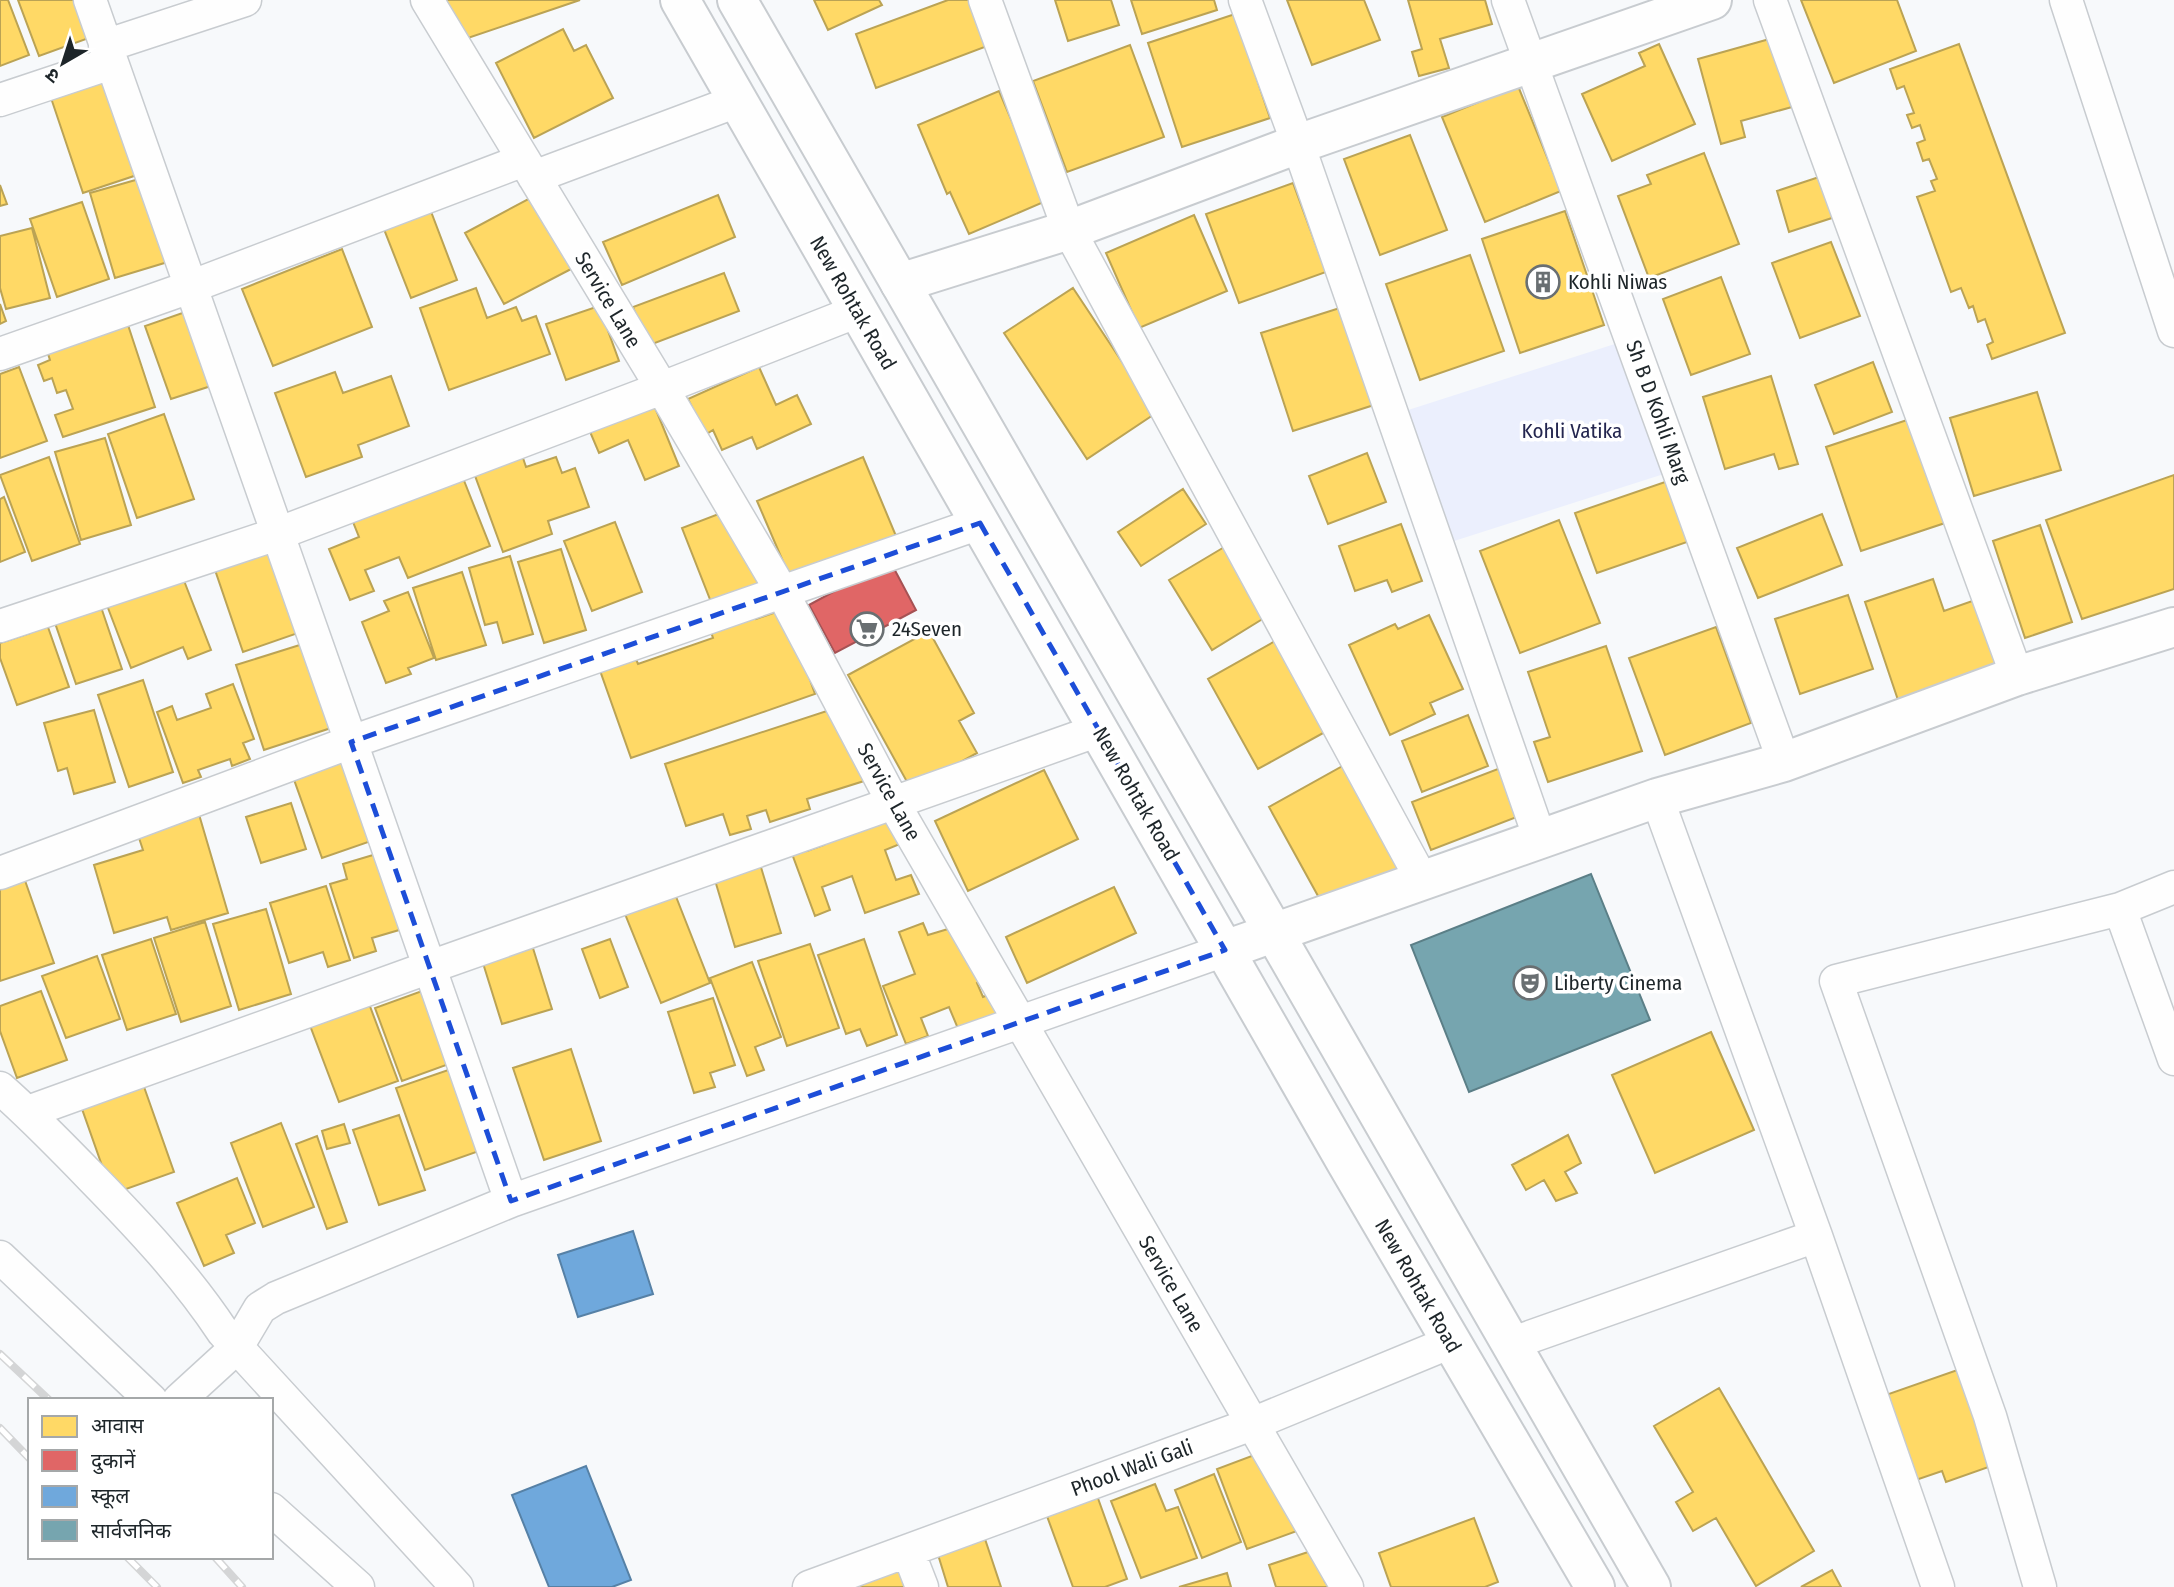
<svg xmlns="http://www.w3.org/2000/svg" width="2174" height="1587" font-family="'Fira Sans Condensed','Noto Sans Devanagari',sans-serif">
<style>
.green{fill:#ebeffd}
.homes{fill:#ffd966;stroke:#bba354;stroke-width:2}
.shops{fill:#e06666;stroke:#a65254;stroke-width:2}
.schools{fill:#6fa8dc;stroke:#5681a6;stroke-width:2}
.public{fill:#76a5af;stroke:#5b7f87;stroke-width:2}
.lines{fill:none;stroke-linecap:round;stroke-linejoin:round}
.minor-casing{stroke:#c8ccd0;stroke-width:35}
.tertiary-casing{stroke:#c8ccd0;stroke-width:42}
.primary-casing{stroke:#c8ccd0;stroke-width:42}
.minor{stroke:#fefefe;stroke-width:32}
.tertiary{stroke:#fefefe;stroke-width:38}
.primary{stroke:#fefefe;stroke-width:38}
.rail-casing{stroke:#d4d5d6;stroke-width:8}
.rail{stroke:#fff;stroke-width:5;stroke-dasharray:16;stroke-linecap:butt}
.marked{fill:none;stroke:#1d4ed8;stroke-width:5;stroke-dasharray:14 9;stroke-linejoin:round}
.labels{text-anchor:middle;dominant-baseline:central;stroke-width:7;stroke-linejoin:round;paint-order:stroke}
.poi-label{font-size:21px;fill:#1d2529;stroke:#fff;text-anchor:start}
.street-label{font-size:21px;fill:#1d2529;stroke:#fff}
.park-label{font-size:21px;fill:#24264f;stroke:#fff}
</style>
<rect width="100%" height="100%" fill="#f7f9fb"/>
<path class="green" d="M1621 342 1667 473 1451 542 1405 411Z"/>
<path class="homes" d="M0 0H8L29 55 0 66Z
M18 0H87L100 34 39 56Z
M445 0H580L459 41Z
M814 0H879L882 5 828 30Z
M948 0H973L990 45 876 88 856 34Z
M1055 0H1111L1119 25 1068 41Z
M1131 0H1214L1217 10 1142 34Z
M1287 0H1364L1380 40 1312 65Z
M1408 0H1485L1492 24 1440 39 1449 68 1419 76 1412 52 1422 49Z
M1801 0H1897L1916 51 1834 83Z
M1235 14 1270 118 1182 147 1148 43Z
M563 29 574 51 586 45 613 98 534 138 496 63Z
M1773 38 1792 107 1741 121 1745 137 1721 144 1698 59Z
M1659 44 1695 124 1612 161 1582 94 1645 66 1639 53Z
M1959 44 2065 333 1992 359 1987 345 1993 342 1985 319 1978 322 1973 306 1969 308 1961 288 1951 292 1917 197 1935 191 1931 181 1937 179 1929 159 1923 161 1917 143 1925 140 1920 125 1912 128 1907 115 1914 113 1904 86 1897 89 1890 69Z
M1130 45 1164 137 1067 172 1033 81Z
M110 75 143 173 83 193 50 95Z
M1518 86 1561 191 1485 222 1442 117Z
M999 91 1046 201 969 234 950 192 947 194 918 125Z
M1410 135 1447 230 1380 255 1344 159Z
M1704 153 1739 244 1649 278 1618 196 1651 184 1647 175Z
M1822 176 1835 217 1789 232 1777 191Z
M146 177 171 261 115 278 90 193Z
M1293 183 1326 272 1239 303 1206 214Z
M0 185 7 204 0 206Z
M718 195 735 237 622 285 603 242Z
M534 196 573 268 504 304 465 233Z
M427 201 457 280 411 298 380 219Z
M82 202 109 279 57 297 30 219Z
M1565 211 1604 325 1520 353 1482 239Z
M1194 215 1227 291 1139 328 1106 253Z
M32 228 50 298 6 309 0 288V236Z
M1831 242 1860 316 1800 338 1772 263Z
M342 249 372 327 273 366 242 289Z
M1470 255 1504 351 1420 380 1386 284Z
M724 273 739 311 647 346 633 307Z
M1721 277 1750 354 1691 375 1663 299Z
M476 288 487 318 516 307 522 321 536 316 550 354 449 390 420 308Z
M1073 288 1156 413 1087 459 1004 333Z
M0 304 6 321 0 324Z
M599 306 619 361 566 380 546 324Z
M1346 306 1377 404 1293 431 1261 333Z
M191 310 217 384 171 399 145 326Z
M128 325 155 407 63 437 55 415 73 409 66 390 57 393 52 378 44 381 38 365 50 360 45 345Z
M1873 362 1892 412 1834 434 1815 385Z
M19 367 47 441 0 458V374Z
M759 367 776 405 797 395 811 424 757 449 752 437 722 450 713 430 705 435 688 399Z
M335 372 343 393 391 376 409 426 358 445 362 457 306 477 275 393Z
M1771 376 1798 464 1779 469 1774 454 1725 469 1703 397Z
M2037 392 2061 470 1974 496 1950 418Z
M652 400 679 466 645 480 628 440 599 453 588 427Z
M164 414 194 499 137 518 108 434Z
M1913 418 1948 522 1861 551 1826 447Z
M105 438 131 525 81 540 55 452Z
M1367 453 1386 502 1328 524 1309 476Z
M522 455 526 467 556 457 562 473 575 468 589 507 548 521 552 534 503 552 474 473Z
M49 457 80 544 32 561 0 475Z
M863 457 896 536 791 580 757 501Z
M459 468 490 546 408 578 399 557 365 570 374 591 350 600 329 549 359 537 349 512Z
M2174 475V589L2082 619 2046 520Z
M1668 481 1690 541 1597 573 1575 513Z
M1183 489 1206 524 1141 566 1118 532Z
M4 497 25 552 0 562V499Z
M729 510 760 589 713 607 682 528Z
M1822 514 1842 565 1758 598 1737 548Z
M1559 520 1600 623 1520 653 1480 551Z
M615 522 642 592 592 611 564 541Z
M1401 524 1422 581 1392 592 1387 580 1355 591 1339 546Z
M2040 525 2072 622 2025 638 1993 541Z
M270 544 301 632 243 652 213 564Z
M1226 546 1269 615 1212 650 1169 580Z
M561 549 586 630 544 643 518 562Z
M510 556 533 634 503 643 497 622 485 625 469 568Z
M462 572 486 645 436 660 413 588Z
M181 573 211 650 188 659 183 647 131 668 103 595Z
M1933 579 1944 611 1978 599 2004 674 1901 709 1865 602Z
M408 592 434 658 408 668 411 674 386 683 362 622 389 611 384 601Z
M1848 595 1873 669 1800 694 1775 619Z
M100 604 122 669 76 684 54 620Z
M752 608 756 619 785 609 815 694 631 758 597 662 632 650 638 664 713 638 708 623Z
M43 613 69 687 17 705 0 658V643L30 633 25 619Z
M1429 615 1463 689 1430 703 1435 714 1390 735 1349 645 1395 624 1398 629Z
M1716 627 1751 723 1665 755 1629 658Z
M929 631 974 713 959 721 977 753 911 789 848 675Z
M1284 636 1334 727 1258 769 1208 679Z
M306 643 334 727 264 750 236 665Z
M1606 646 1642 751 1548 782 1534 742 1550 737 1528 672Z
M143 680 173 772 129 787 98 695Z
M233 684 254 739 243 743 250 759 232 766 230 759 198 770 201 777 183 783 157 712 172 706 177 720 211 708 206 694Z
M839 707 864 781 807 799 810 809 770 822 766 810 747 816 751 829 730 835 723 814 686 826 665 764Z
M94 710 115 782 74 794 67 768 58 771 44 723Z
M1468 715 1488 766 1422 792 1402 741Z
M347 755 377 839 322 858 292 774Z
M1348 763 1414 874 1323 905 1269 807Z
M1503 767 1522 815 1431 850 1412 802Z
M1044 770 1078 839 968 891 935 821Z
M291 803 306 849 261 863 246 817Z
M198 811 228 913 171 930 167 917 114 933 94 865 143 850 136 829Z
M890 816 900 844 885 850 896 880 911 875 919 894 865 913 852 876 822 887 830 910 815 916 791 851 805 846 807 851 824 845 822 840Z
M383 852 406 928 372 938 376 951 354 958 330 884 347 879 343 864Z
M760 864 781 933 735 947 714 877Z
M22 872 54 963 0 981V879Z
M326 886 350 960 328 967 323 952 289 963 270 903Z
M1114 887 1136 933 1027 983 1006 937Z
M673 889 710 983 661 1003 623 909Z
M266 909 291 994 239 1010 213 924Z
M205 922 231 1006 181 1022 154 938Z
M923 923 928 935 958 926 984 980 977 983 983 997 991 994 999 1016 959 1031 949 1007 921 1018 928 1036 906 1044 883 986 915 974 899 932Z
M151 939 176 1014 127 1030 102 955Z
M610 939 628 987 600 998 582 949Z
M864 939 897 1035 867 1046 860 1029 846 1034 818 955Z
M810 944 839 1028 787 1046 758 961Z
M532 945 552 1009 502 1024 482 960Z
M97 956 120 1019 66 1038 42 976Z
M752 962 781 1037 755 1047 764 1070 747 1076 710 978Z
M41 991 67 1060 17 1078 0 1031V1006Z
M422 991 449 1064 402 1081 375 1008Z
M365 993 398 1081 339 1102 306 1015Z
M713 998 735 1065 710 1073 715 1087 694 1093 668 1012Z
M1711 1032 1754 1130 1655 1173 1612 1075Z
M571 1049 601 1141 544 1160 513 1068Z
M454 1068 482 1150 425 1170 396 1088Z
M143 1084 174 1172 112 1194 81 1106Z
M399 1115 425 1190 379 1205 353 1130Z
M281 1123 314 1207 263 1227 231 1143Z
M344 1124 350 1143 327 1149 322 1131Z
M1568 1135 1581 1163 1565 1172 1577 1193 1556 1201 1544 1180 1526 1190 1512 1165Z
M317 1136 347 1222 327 1229 296 1144Z
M237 1178 255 1223 226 1235 234 1253 204 1266 177 1203Z
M1966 1367 2000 1463 1946 1482 1942 1471 1910 1482 1880 1397Z
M1719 1388 1814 1551 1756 1586 1716 1518 1693 1531 1676 1502 1693 1492 1654 1426Z
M1265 1451 1297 1531 1247 1549 1217 1469Z
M1214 1474 1241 1542 1202 1558 1175 1490Z
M1155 1484 1166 1511 1178 1507 1197 1558 1141 1578 1111 1501Z
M1095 1490 1127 1579 1105 1587H1073L1044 1508Z
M1474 1518 1498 1582 1485 1587H1391L1379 1553Z
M982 1530 1001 1587H948L935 1545Z
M1314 1550 1325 1582 1333 1579 1336 1587H1276L1269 1565Z
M906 1559 915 1587H835Z
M1832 1570 1841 1587H1801Z
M1227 1573 1231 1587H1179Z"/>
<path class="shops" d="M890 561 916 610 835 653 809 605Z"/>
<path class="schools" d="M633 1231 653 1294 578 1317 558 1255Z
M586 1466 631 1580 612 1587H549L512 1495Z"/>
<path class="public" d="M1591 874 1650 1020 1469 1092 1411 945Z"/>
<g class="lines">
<defs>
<path id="minor" d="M90 0 351 742 511 1201
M427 0 662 388 781 590 894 804 1347 1587
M985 0 1069 230 1422 880
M1245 0 1298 144 1540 839
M1508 0 1784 762
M1770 0 2017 676
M2066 0 2174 331
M105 46 245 0
M0 100 111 63
M534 177 737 101
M0 354 190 287 524 160
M0 626 277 534 662 388 858 311
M1657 798 1816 1236 1938 1587
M0 873 351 742 980 523
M2120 909 2174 1059
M0 1088C32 1116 62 1147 92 1178 139 1226 186 1276 223 1332L457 1587
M28 1112 430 967 1099 730
M0 1257 151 1400
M1510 1344 1816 1236
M179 1400 237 1347 260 1308 276 1298 511 1201 1225 950
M271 1509 358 1587
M908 1551 922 1587
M809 1587 1252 1424 1451 1342
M2040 1587 1990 1416 1836 981 2120 909 2174 887"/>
<path id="tertiary" d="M900 283 1069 230 1298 144 1712 0
M1225 950 1657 798 1784 762 2017 676 2174 627"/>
<path id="primary" d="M680 0 1346 1162 1595 1587
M737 0 1651 1587"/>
</defs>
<use href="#minor" class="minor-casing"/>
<use href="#tertiary" class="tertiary-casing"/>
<use href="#primary" class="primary-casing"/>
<use href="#minor" class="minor"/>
<use href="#tertiary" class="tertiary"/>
<use href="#primary" class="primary"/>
<defs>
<path id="rail" d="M0 1354 49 1400
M0 1428 30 1459
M127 1557 157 1587
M215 1557 242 1587"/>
</defs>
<use href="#rail" class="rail-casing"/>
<use href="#rail" class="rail"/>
</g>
<path class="marked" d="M980 523 1225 950 511 1201 351 742Z"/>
<defs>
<symbol id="building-ring" viewBox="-11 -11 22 22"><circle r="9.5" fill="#fff" stroke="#696f72" stroke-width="1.5"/><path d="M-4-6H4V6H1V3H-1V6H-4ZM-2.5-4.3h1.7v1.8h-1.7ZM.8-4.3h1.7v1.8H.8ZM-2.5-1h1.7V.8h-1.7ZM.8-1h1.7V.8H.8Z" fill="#696f72"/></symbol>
<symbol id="supermarket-ring" viewBox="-11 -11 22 22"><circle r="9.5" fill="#fff" stroke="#696f72" stroke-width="1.5"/><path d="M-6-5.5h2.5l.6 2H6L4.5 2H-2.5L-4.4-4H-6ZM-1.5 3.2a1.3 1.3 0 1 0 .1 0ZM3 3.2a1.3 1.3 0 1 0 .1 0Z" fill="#696f72"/></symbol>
<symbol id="theatre-ring" viewBox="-11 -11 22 22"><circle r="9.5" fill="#fff" stroke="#696f72" stroke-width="1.5"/><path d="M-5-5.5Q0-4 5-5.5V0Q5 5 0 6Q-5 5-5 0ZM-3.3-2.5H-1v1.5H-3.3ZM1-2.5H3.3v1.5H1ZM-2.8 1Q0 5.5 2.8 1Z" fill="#696f72"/></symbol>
</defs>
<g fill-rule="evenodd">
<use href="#building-ring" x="1524" y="263" width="38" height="38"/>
<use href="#supermarket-ring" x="848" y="610" width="38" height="38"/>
<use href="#theatre-ring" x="1511" y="964" width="38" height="38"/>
</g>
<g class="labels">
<g class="poi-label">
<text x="1568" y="282">Kohli Niwas</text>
<text x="892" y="629">24Seven</text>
<text x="1554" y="983">Liberty Cinema</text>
</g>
<g class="street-label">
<text transform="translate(608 300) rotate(59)">Service Lane</text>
<text transform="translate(853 303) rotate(60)">New Rohtak Road</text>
<text transform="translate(1658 412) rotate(70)">Sh B D Kohli Marg</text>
<text transform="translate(889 792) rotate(61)">Service Lane</text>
<text transform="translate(1136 794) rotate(60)">New Rohtak Road</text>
<text transform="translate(1171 1284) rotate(60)">Service Lane</text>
<text transform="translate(1418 1286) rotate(60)">New Rohtak Road</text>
<text transform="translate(1132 1468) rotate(-20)">Phool Wali Gali</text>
</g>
<g class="park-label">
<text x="1572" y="431">Kohli Vatika</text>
</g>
</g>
<rect x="28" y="1398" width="245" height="161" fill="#ffffff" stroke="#a5a8a9" stroke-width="2"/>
<rect x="42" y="1416" width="35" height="21" fill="#ffd966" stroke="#a5a8a9" stroke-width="2"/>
<text x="91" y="1433" font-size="21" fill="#1d2529">आवास</text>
<rect x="42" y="1450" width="35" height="21" fill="#e06666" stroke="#a5a8a9" stroke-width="2"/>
<text x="91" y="1468" font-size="21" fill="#1d2529">दुकानें</text>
<rect x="42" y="1486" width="35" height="21" fill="#6fa8dc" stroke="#a5a8a9" stroke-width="2"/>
<text x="91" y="1503" font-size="21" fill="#1d2529">स्कूल</text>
<rect x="42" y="1520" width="35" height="21" fill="#76a5af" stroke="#a5a8a9" stroke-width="2"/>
<text x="91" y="1538" font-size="21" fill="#1d2529">सार्वजनिक</text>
<g transform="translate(63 63) rotate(219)" stroke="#ffffff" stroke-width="5" paint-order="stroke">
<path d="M0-5L12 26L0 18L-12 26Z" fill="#1d2529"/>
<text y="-10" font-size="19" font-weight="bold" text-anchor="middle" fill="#1d2529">उ</text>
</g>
</svg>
